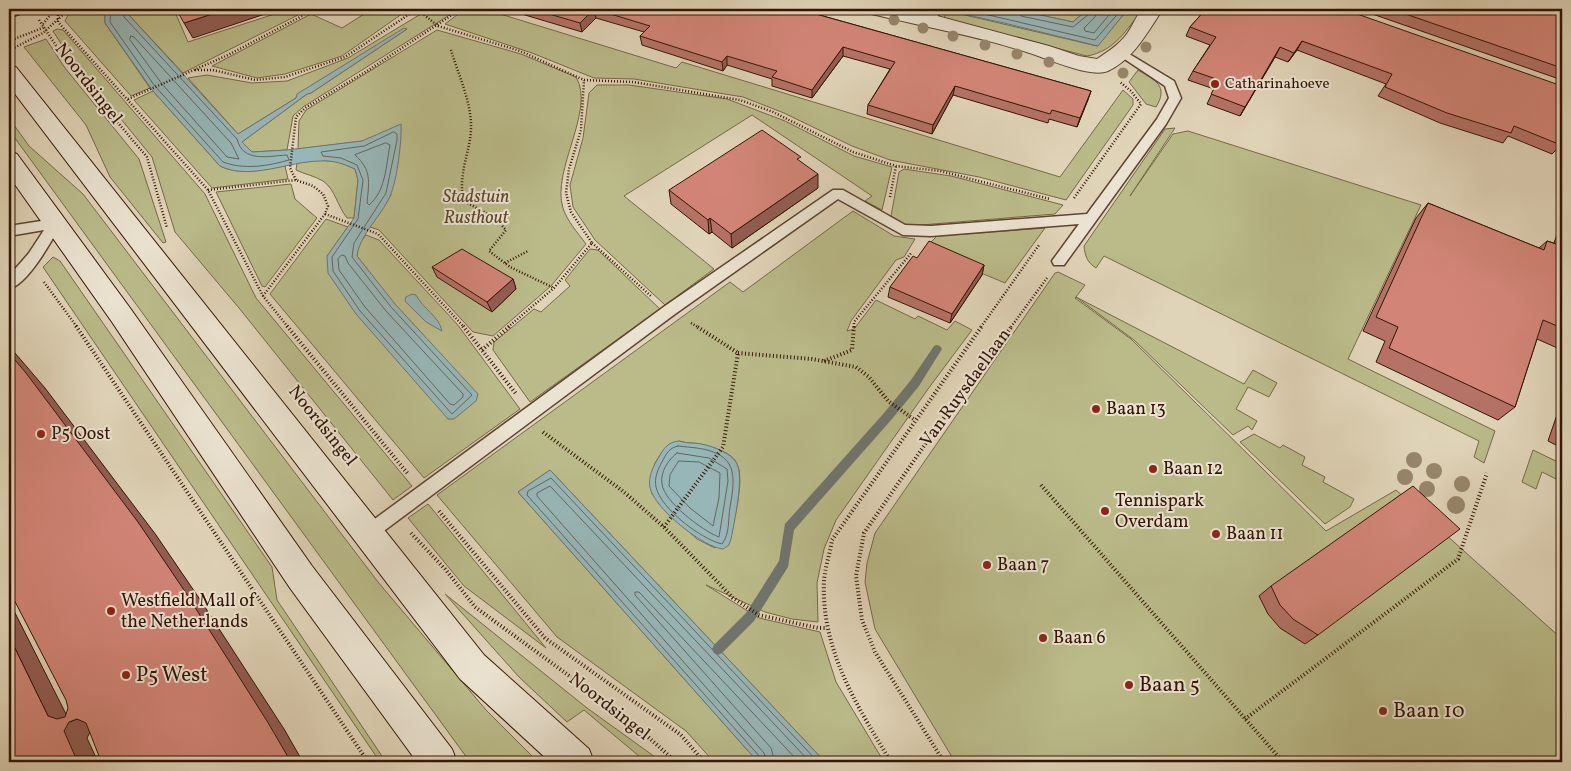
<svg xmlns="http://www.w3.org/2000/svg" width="1571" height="771" font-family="Vollkorn,serif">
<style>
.green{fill:#babb89;stroke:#766846;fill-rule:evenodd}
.water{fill:#97b6b7;stroke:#6f756f}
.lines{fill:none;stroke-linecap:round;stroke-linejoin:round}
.shore{stroke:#65655e;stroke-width:1}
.stream{fill:#6f756f;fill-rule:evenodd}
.lane-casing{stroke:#5e4431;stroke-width:3}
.street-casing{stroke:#5e4431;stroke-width:2}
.secondary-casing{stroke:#331404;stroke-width:2}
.path-far1{stroke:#331404;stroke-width:2.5;stroke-dasharray:1 2;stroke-linecap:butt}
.path{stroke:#331404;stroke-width:4;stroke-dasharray:1 2.5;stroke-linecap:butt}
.lane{fill:#ebe3d1;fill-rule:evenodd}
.street{fill:#ebe3d1;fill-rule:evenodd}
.secondary{fill:#ebe3d1;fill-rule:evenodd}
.tree{fill:#97866b}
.wall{fill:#b57266;stroke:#331404}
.shaded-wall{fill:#935d53;stroke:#331404}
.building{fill:#d28577;stroke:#331404;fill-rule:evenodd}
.poi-dot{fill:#8f2418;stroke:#ebe3d1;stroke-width:2}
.labels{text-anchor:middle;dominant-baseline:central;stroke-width:4;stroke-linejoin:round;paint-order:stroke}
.far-poi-label{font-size:15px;fill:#331404;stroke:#ebe3d1;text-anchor:start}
.street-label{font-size:18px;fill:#331404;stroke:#ebe3d1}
.park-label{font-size:18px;font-style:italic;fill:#5c462c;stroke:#ebe3d1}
.poi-label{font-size:18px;fill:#331404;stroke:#ebe3d1;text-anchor:start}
.near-poi-label{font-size:21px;fill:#331404;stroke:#ebe3d1;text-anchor:start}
</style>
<rect width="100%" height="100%" fill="#e0d4b8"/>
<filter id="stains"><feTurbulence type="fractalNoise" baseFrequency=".004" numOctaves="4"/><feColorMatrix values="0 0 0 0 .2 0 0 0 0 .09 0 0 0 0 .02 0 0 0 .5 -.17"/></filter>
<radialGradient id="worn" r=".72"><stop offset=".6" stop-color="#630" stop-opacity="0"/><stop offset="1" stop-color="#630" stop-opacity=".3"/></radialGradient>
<path class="green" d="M71 9H109L105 12V23L150 88 131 96 65 21Z
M130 9H178L175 12 188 42 290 9 298 15 183 73 127 13Z
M372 9H409L342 56 285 74 257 78 212 66 311 14 342 28Z
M429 9H459L303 107 293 116 287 150 252 152 242 142 307 94 311 93 407 29 298 94 296 98 238 134 188 78 207 75 252 83 287 81 348 58Z
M465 9H484L676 68 682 62 1060 177 1123 90 1133 99V105L1066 200 979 177 890 160 852 146 784 113 743 97 634 79 594 78 532 53 445 24Z
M1012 9H1088L1073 22Z
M1128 9H1143C1126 30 1115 51 1087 56L943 19 948 11 1097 46Z
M57 29 63 30 205 194 256 298 412 486 393 500 239 308 175 232 152 157 67 53 53 31Z
M437 30 521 54 576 77C596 110 551 170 563 208 567 221 578 233 586 244L551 286 493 336 473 332 379 230 370 227 391 195 363 141 298 149 299 121 306 110Z
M46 39 65 68 139 159 166 242 163 243 110 177 86 125 24 47Z
M1138 70C1155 80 1169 86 1156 107L1146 104 1129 82Z
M597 85H629L727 99 785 121 854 156 892 167 882 210 865 201 872 196 752 115 624 196 714 269 665 305 595 240 573 207 570 185 583 138 589 93Z
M153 91 220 166C240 176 264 169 285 166L288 179 212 188 134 100Z
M9 118 29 146 83 194 378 582 486 710 538 762H470L9 130Z
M1175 128 1130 196 1173 134 1188 131 1421 205 1348 359 1495 431 1484 463 1474 457 1479 441 1104 256 1096 268C1087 262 1085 256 1084 246L1165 129Z
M320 160 339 162 355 169 358 180 354 218H347C338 207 335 189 323 181 315 176 304 174 296 170L297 163Z
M904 169 951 176 1063 205 1055 214 921 225 904 224 891 216 899 172Z
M291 184 295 199 317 218 265 287 262 286 216 192Z
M853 211 894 236 915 239 904 257 896 260 851 321 847 331 854 329 876 300 915 319 918 316 947 330 955 321 972 330 928 389 836 520 824 549 817 583 818 622 792 619 765 612 706 585 759 618 820 632 836 682 884 762H825L550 470 518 492 758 762H714L686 731 557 637 437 495 730 282 743 292ZM679 441C687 444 696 442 705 445 715 448 733 453 737 464 745 481 734 515 732 533L715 548 697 539 677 521 652 494 650 482 655 463 662 452Z
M326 219 348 227 327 256 394 304 357 256 358 245 366 235 379 240 457 324 520 409 424 478 270 294Z
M1045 228 1005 283 924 249 937 236Z
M590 249 598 250 660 309 530 402 493 350 494 342 534 309 541 312 570 286 565 280Z
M53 257 60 261 272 567 277 600 386 762H380L43 267Z
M1058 272 1085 285 1076 297 1244 384 1253 370 1277 383 1269 397 1248 387 1236 409 1257 421 1252 430 1248 426 1233 435 1134 340 1076 297 1075 298 1131 339 1326 531 1396 490 1562 639V762H955L875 629 865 582 867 563 875 533 1055 273Z
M1254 434 1280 448 1283 445 1305 457 1302 465 1325 477 1323 482 1354 499 1350 507 1325 524 1240 442Z
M1533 450 1562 464V482L1542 472 1536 489 1522 482Z
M428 504 546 648 464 586 408 518Z
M445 594 587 708 662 762H646L584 710 567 722 519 677Z"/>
<path class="water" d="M109 9H130L127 13 238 134 296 98 297 94 404 28 407 29 311 93 307 94 242 142 252 152 287 150 362 141 401 124C402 140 397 181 390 196 381 217 360 234 357 256L395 304 478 394 476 401 454 419H448L356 314 328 273 327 256 354 218 358 180 355 169C344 164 333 160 321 161 288 161 251 181 220 166L153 91 105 23V12Z
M939 9H1012L1073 22 1088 9H1128L1098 46 1004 23Z
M412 294 416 295C423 309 439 316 442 331L426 322 405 301 406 297Z
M679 441C687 444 696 442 706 445 716 448 730 453 736 462 745 475 734 523 731 539L729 545 723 549C703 547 660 512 652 493 646 481 652 468 659 457 664 448 668 442 679 441Z
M550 470 825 762H758L518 492Z"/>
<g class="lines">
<path class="shore" d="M111 9 110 22 154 85 223 162C244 170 268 166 289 160L287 155C268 156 243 163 237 139L124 17V9
M963 9 1095 40 1122 9
M1017 9 1021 16 1073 27 1089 14 1091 9
M1097 9 1095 17 1084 28 1085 31 1094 33 1114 9
M131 36 134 37 231 143 239 159 227 157 162 84 130 40Z
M394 132 397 134V140L386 193 354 243 352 257 391 307 472 395 452 414 360 311 333 271 332 257 358 219 363 180 357 165 341 158 323 156 321 152 364 146Z
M386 143 390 145C386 165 386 191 369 205L367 203C369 182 372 170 355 155Z
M342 255 345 256 348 263 386 311 463 394V397L454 405 450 404 365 307 339 270 338 259Z
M678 446C684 447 691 447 697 448 737 454 736 474 730 507 728 519 730 534 722 544 701 539 661 509 656 487 654 478 658 469 662 462 666 454 669 448 678 446Z
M677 453 709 458 727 469 728 481 719 537C703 531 664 502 662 484 660 472 668 460 677 453Z
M679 461 699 462 720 473 719 498 713 526 690 508 669 486 670 475Z
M761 762 760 757 527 495 528 491 551 478 818 762
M767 762 764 753 537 496V493L550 486 810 762
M775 762 771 748 635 595V592H639L799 762"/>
<path class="stream" d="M937 345 940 346 942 349 919 386 892 419 794 530 788 567 754 621 722 653 718 655 714 653 712 649 714 645 746 613 779 561 785 524 884 413 911 380 934 346Z"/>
<defs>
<path id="lane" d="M932 9H942L934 22H926L925 20Z
M1121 49 1174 81 1181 98 1166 124 1064 265H1054L1052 261 1079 224 931 236 903 235 838 199 675 314 373 539 367 542 361 539 359 534 361 529 665 306 833 190H843L905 225 931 226 1087 214 1157 119 1169 98 1165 86 1117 54 1115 52Z
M54 219 59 221 61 224C51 242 28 284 9 289V276L29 253 44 230 9 236V226Z"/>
<path id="street" d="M865 9H903L930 14 1049 46 1079 56 1097 59C1109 51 1123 42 1130 29 1135 21 1136 16 1143 9H1163C1148 31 1134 59 1108 71 1094 77 1063 65 1049 60 991 38 928 28 868 13Z"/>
<path id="secondary" d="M9 9H26L23 13 9 18Z
M9 66 16 67 484 655 589 749 594 762H550L460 679 9 86Z
M9 151 17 154 130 308 312 566 452 749 457 762H417L290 588 112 322 9 176Z"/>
</defs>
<use href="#lane" class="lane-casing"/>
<use href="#street" class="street-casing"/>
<use href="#secondary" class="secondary-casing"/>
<path class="path-far1" d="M58 9V22L208 190 263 296 288 327
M417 9 438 26 520 51 584 80 633 82 740 100 773 112 853 152 896 166 940 171 1050 199
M1354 15 1358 9
M39 20 69 65 147 157 167 228
M43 24 55 9
M9 41 45 27
M12 49 43 33 69 9
M451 50C458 74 472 103 471 129 470 154 457 175 464 201L495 218 506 230 489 251 510 267 554 288
M195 70H213L255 80 285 77 345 57 417 9
M128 99 228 55 304 15
M296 180 290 168 296 117 305 108 367 71 461 9
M208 190 296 180 313 186 323 194 328 206 325 214 378 234 464 327
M890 197 896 166
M1074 198 1141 104 1131 91 1120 82
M592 243 651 296
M505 263 528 251
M44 282 77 327
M263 296 325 214
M691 323 698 327
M508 327 554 288 592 243 571 212 566 193 569 169 581 130 584 80
M854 327V322L912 252
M981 327 1039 245
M1011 327 1047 278"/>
<path class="path" d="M76 326 368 762
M287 326 408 474
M463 326 517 395
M482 350 510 326
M738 353 812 359 856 367 869 377 888 401 915 420
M824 361 852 350 854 326
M543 432 624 492 664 527 733 598 759 615 818 628H827
M1041 485 1283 762
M439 511 545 638 681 735 704 762
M664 527 723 447 738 353 696 326
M411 533 445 569 475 607 627 718 676 762
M1245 719 1458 559 1487 473
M891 762C857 706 821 650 824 581 825 567 830 554 832 540L982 326
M944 762 875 652 862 620 856 576 864 533 935 430 1012 326"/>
<use href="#lane" class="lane"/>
<use href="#street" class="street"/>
<use href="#secondary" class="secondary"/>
</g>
<g class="tree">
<circle cx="894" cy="20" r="5.5"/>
<circle cx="923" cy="28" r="5.5"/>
<circle cx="953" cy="36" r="5.5"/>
<circle cx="985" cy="45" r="5.5"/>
<circle cx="1146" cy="47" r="5.5"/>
<circle cx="1017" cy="54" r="5.5"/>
<circle cx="1049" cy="62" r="5.5"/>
<circle cx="1123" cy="73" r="5.5"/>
<circle cx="1414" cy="460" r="8"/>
<circle cx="1434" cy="471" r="8"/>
<circle cx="1405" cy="477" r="8"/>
<circle cx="1462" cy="484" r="8"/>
<circle cx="1427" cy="489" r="8"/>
<circle cx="1456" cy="505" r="9"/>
</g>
<path class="wall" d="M505 9H798L1091 91 1077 127 1049 119 1048 123 953 95 932 134 867 114 868 105 890 69 843 56 812 98 772 86V79L727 65 723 71 642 45 640 36 644 32 596 18 582 32Z
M1206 9 1562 86V148L1559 147 1552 154 1508 136 1503 143 1440 123 1378 96 1386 84 1297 50 1288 62 1275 57 1240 116 1207 104 1214 89 1188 80 1193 71 1210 45 1186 36 1190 27Z
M1358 9H1562V80Z
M801 162 818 188 732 248 712 232 709 234 671 204 669 190Z
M1428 203 1539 248 1547 241 1554 243 1562 220V350L1537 339 1515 407 1498 420 1376 362 1385 341 1363 331 1416 218Z
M917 258 984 265 982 275 950 323 888 297 890 287Z
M432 267 513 279 516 289 492 312 437 277Z
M1562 400V448L1548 441Z
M1271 586 1318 635 1305 644 1280 628 1268 614 1259 596Z"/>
<path class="shaded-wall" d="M228 9H280L193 38 184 23Z
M594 9 596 18 582 32 580 23Z
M1302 41 1297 50 1288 62Z
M843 47V56L812 98V90Z
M1280 47 1275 57 1240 116 1245 107Z
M727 56V65L723 71 722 62Z
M955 86 953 95 932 134 933 125Z
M1091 91 1088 100 1077 127 1080 118Z
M818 174V188L732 248 731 234Z
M710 218 712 232 709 234 708 220Z
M984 265 982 275 950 323 952 314Z
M513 279 516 289 492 312 487 302Z
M9 346 45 388 156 535 201 601 284 729 303 762H291L9 353Z
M9 601 70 722 77 719 100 727 91 730 87 738 98 762 75 756 48 716 9 636Z"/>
<path class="building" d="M176 9H228L184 23Z
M532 9H798L1091 91 1080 118 1052 110 1050 114 955 86 933 125 868 105 895 62 843 47 812 90 772 77 777 71 727 56 722 62 640 36 650 26 594 9 580 23Z
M1206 9H1343L1562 86V140L1561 145 1514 126 1511 133 1447 113 1385 87 1392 74 1302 41 1294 53 1280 47 1245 107 1211 94 1219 80 1193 71 1216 37 1190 27Z
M1391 9H1562V68Z
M762 130 801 157 797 159 818 174 731 234 710 218 708 220 669 190Z
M1428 203 1544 250 1547 241 1562 246V328L1543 320 1515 407 1389 348 1398 327 1376 317Z
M929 241 984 265 952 314 890 287 913 256 917 258Z
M462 249 513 279 487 302 432 267Z
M9 353 26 373 138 522 184 590 267 721 291 762H9V636L48 716 57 719 65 717 68 708 66 700 9 590ZM77 719 86 723 99 756H75L64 731 69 722Z
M1413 486 1460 529 1318 635 1293 619 1280 605 1271 586Z"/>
<g class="poi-dot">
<circle cx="1215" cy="84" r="5"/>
<circle cx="1096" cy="409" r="5"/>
<circle cx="41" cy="434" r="5"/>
<circle cx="1153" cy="469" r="5"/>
<circle cx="1105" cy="511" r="5"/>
<circle cx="1216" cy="534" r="5"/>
<circle cx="987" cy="565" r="5"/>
<circle cx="111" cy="611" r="5"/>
<circle cx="1043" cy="638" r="5"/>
<circle cx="126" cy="675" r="5"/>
<circle cx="1129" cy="685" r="5"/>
<circle cx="1383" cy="711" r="5"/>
</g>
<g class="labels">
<g class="far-poi-label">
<text x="1225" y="84">Catharinahoeve</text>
</g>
<g class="street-label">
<text transform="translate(88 84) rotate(52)">Noordsingel</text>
<text transform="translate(966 388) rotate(-54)">Van Ruysdaellaan</text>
<text transform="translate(322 426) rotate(51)">Noordsingel</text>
<text transform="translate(609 707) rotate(38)">Noordsingel</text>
</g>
<g class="park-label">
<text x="476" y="197">Stadstuin<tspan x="476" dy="21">Rusthout</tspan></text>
</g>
<g class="poi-label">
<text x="1106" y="409">Baan 13</text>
<text x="51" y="434">P5 Oost</text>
<text x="1163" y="469">Baan 12</text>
<text x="1115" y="501">Tennispark<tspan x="1115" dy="21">Overdam</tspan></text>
<text x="1226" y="534">Baan 11</text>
<text x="997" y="565">Baan 7</text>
<text x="121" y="601">Westfield Mall of<tspan x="121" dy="21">the Netherlands</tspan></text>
<text x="1053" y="638">Baan 6</text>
</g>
<g class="near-poi-label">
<text x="136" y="675">P5 West</text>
<text x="1139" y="685">Baan 5</text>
<text x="1393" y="711">Baan 10</text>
</g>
</g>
<rect width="1571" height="771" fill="none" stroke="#e0d4b8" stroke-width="30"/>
<rect x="10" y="10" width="1551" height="751" fill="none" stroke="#331404" stroke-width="2.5"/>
<rect x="15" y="15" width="1541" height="741" fill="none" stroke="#331404"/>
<rect width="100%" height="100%" filter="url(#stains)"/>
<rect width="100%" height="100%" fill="url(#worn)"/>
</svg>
